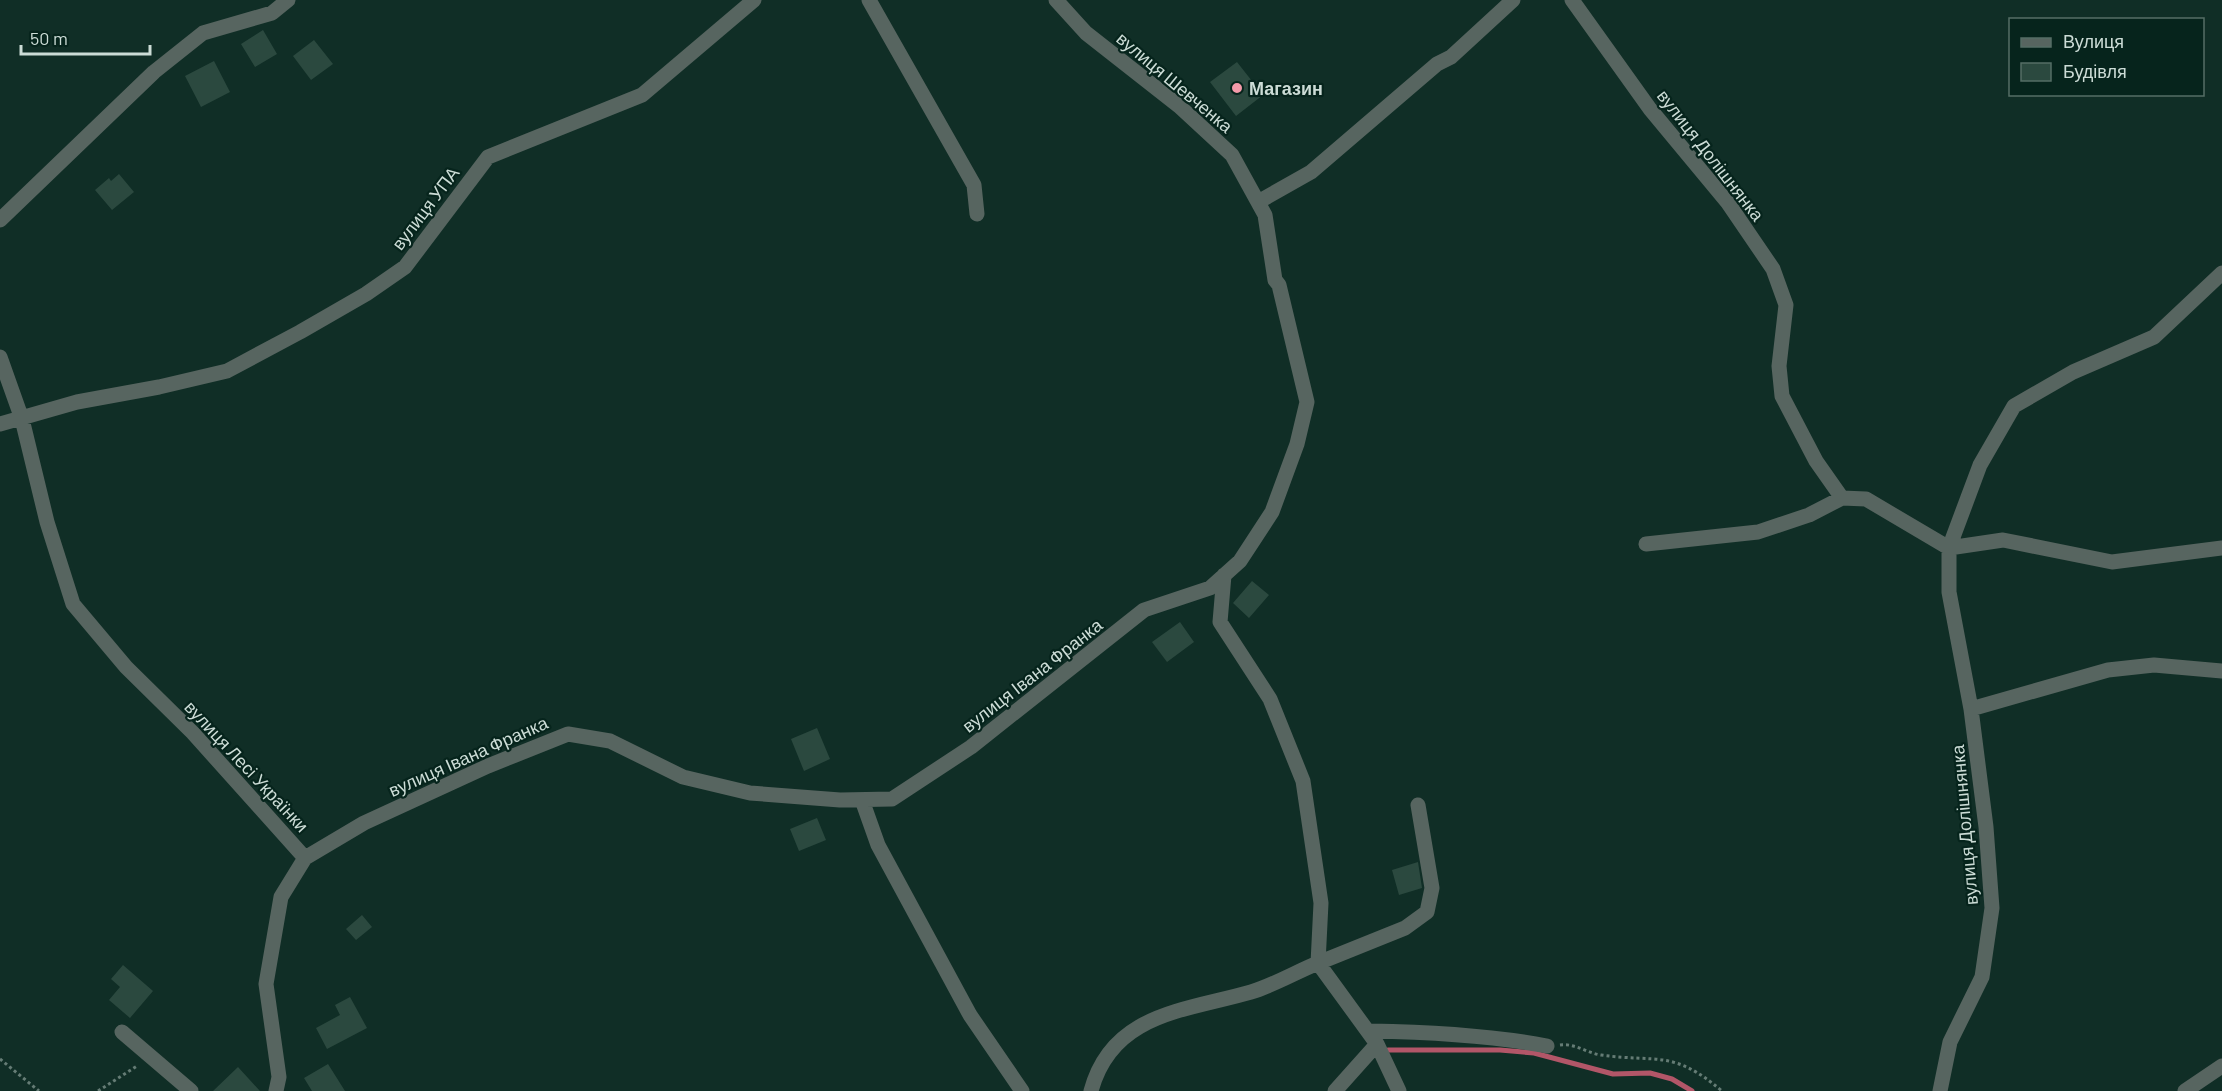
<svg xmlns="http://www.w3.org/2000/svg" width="2222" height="1091" font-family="Barlow,sans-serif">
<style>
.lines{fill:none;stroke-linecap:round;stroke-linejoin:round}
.stream{stroke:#b25668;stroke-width:5}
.building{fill:#2b493f}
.path{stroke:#657c75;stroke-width:3;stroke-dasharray:3 3;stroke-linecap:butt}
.minor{stroke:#576560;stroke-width:15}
.poi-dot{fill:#f39aa9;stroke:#06241c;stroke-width:2}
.labels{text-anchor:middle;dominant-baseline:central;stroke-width:4.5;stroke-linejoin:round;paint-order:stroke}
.street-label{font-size:18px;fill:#ccdcd6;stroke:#06241c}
.poi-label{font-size:18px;font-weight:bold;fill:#ccdcd6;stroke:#06241c;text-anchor:start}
</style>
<rect width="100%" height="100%" fill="#102e26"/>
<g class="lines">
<path class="stream" d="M1388 1050H1500L1534 1053 1613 1074 1650 1073 1672 1079 1692 1091"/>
</g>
<path class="building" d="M263 30 277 54 255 67 241 44Z
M314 40 333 64 311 80 293 56Z
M214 61 230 92 201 107 185 76Z
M1237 62 1263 95 1236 116 1210 82Z
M119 174 134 192 112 210 95 190 109 178 111 181Z
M1252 581 1269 595 1249 618 1233 603Z
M1180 622 1194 642 1167 662 1152 642Z
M817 728 830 759 804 771 791 739Z
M817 818 826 840 799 851 790 829Z
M1418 862 1422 888 1399 895 1392 870Z
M362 915 372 927 356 940 346 929Z
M123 965 153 991 130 1018 109 1000 120 987 111 979Z
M350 997 367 1028 327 1049 316 1028 340 1015 335 1005Z
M328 1064 345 1091H312L304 1078Z
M238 1067 260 1091H213Z"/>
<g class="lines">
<path class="path" d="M1560 1045C1575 1043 1587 1053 1601 1055 1659 1063 1672 1049 1722 1091
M0 1059 39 1091
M98 1091 137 1066"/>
<path class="minor" d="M869 0 974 185 977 214
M1572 0 1650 109 1728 203 1773 269 1786 305 1779 366 1782 396 1816 461 1842 498 1866 499 1949 548 2003 540 2112 562 2222 548
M1258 202 1311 172 1437 64 1451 57 1513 0
M0 220 154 72 203 33 272 13 288 0
M0 357 22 419 47 522 73 604 126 667 193 733 305 858 281 897 266 984 279 1077 276 1091
M0 424 77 402 159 387 227 371 300 332 366 294 405 267 488 157 642 95 754 0
M1646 544 1758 532 1809 515 1842 498
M1971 709 2108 670 2154 665 2222 671
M862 800 878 845 970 1015 1022 1091
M305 858 364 823 488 766 568 734 610 741 683 777 750 793 840 800 892 799 971 747 1144 610 1210 588 1240 561 1272 512 1297 444 1307 402 1279 285 1275 280 1265 215 1232 155 1179 106 1086 33 1056 0
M1370 1031C1429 1032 1489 1035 1547 1046
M122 1032 191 1091
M1377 1044 1399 1091
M1091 1091C1112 1013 1185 1011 1251 992 1274 985 1296 972 1318 963L1321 903 1303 781 1270 699 1220 622 1224 575
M1335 1091 1377 1044 1318 963 1405 928 1427 912 1432 888 1418 805
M1940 1091 1950 1042 1982 977 1992 908 1986 827 1971 709 1949 592V548L1980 465 2014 406 2073 372 2154 337 2222 273
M2185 1091 2222 1066"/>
</g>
<circle class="poi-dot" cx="1237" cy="88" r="6"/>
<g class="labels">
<g class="street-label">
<text transform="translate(1175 82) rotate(40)">вулиця Шевченка</text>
<text transform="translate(1711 155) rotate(52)">вулиця Долішнянка</text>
<text transform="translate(425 208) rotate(-53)">вулиця УПА</text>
<text transform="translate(1032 675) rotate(-38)">вулиця Івана Франка</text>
<text transform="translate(468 756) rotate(-24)">вулиця Івана Франка</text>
<text transform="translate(247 766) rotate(47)">вулиця Лесі Українки</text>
<text transform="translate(1964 825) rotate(-95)">вулиця Долішнянка</text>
</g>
<g class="poi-label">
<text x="1249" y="88">Магазин</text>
</g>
</g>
<rect x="2009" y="18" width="195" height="78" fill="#06241c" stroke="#556e66" stroke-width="1.5"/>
<rect x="2021" y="38" width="30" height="9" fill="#576560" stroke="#556e66" stroke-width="1.5"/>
<text x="2063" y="48" font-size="18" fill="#ccdcd6">Вулиця</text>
<rect x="2021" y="63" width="30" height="18" fill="#2b493f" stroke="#556e66" stroke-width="1.5"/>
<text x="2063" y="78" font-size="18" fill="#ccdcd6">Будівля</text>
<path d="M21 45v9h129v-9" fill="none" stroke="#ccdcd6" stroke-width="3"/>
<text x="30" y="45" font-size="18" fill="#ccdcd6" stroke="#06241c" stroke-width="4.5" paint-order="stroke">50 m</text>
</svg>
